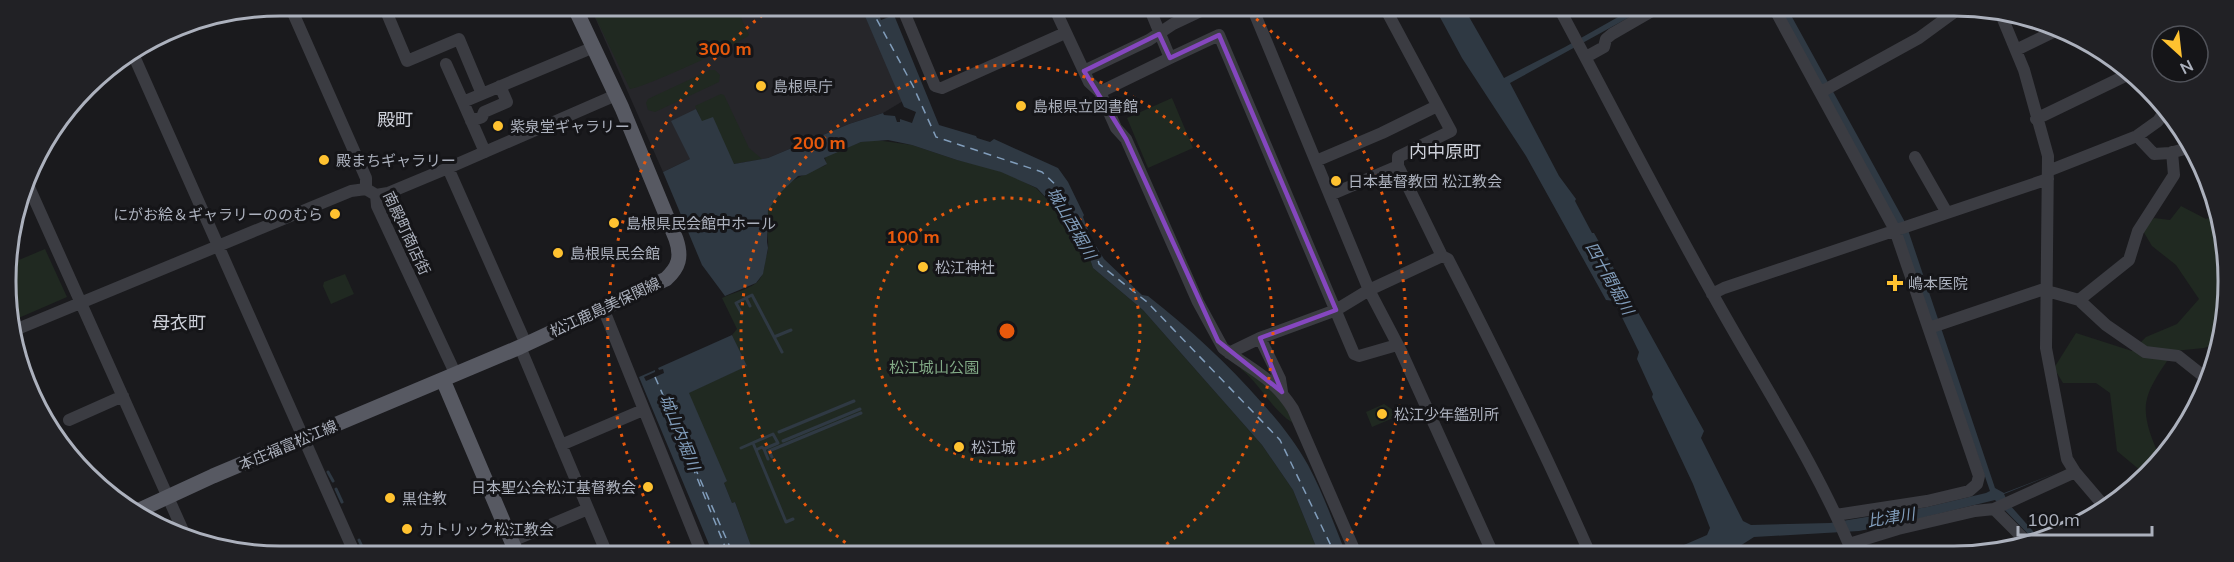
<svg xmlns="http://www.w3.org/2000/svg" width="2234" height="562" font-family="Mulish,'Noto Sans JP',sans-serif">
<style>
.built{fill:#26262a}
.green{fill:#202921}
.water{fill:#2f3943}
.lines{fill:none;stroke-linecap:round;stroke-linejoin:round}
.stream{stroke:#2f3943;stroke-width:3}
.ferry{stroke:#819dbb;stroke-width:1.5;stroke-dasharray:8 6;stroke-linecap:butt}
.minor{stroke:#3b3c42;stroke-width:12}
.major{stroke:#575962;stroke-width:15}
.marked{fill:none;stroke:#8547bf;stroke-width:4.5;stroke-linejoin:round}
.ring{fill:none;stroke:#e8590c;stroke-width:3;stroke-dasharray:3 6}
.poi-dot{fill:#ffc230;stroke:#151518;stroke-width:2}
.labels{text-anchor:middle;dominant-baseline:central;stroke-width:6;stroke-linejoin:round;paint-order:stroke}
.poi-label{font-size:15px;fill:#acb1bd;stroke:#151518;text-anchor:start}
.street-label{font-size:15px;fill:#acb1bd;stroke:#151518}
.park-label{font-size:15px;fill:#82aa86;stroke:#151518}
.water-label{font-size:16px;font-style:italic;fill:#819dbb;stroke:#151518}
.quarter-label{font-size:18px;fill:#cdd0d9;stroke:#151518}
.rim{fill:none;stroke:#acb1bd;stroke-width:3}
.centre{fill:#e8590c;stroke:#151518;stroke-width:3}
.ring-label{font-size:18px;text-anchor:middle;font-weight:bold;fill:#e8590c;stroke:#151518;stroke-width:6;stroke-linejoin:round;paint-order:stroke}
</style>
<rect width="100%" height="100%" fill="#1a1a1d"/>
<path class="built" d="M590 6 861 7 903 101 883 113 849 124 768 158 733 164 713 118 696 109 690 159 663 172Z"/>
<path class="green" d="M590 6 736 7 749 35C740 44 643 88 630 89Z
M710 70H715L720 75 719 82 655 112 648 110 646 103 648 99Z
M721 94 724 95 749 148 762 159 733 164 713 118 702 122 695 106Z
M1172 98 1193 148 1148 168 1127 118Z
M876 140 912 145 957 160 987 167 1008 174 1036 188 1050 202 1064 223 1085 244 1093 268 1143 310 1262 445 1293 490 1319 554H754L735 502 732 503 724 483 726 481 688 393 746 366 732 335 737 329 722 298C732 293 747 290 756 283 763 277 764 270 765 262 765 258 768 253 768 249 769 238 765 224 768 212 775 185 804 174 826 165L825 156 861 142Z
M2181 206 2206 219 2219 212 2226 317 2218 343 2204 348 2174 351C2142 397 2137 406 2160 458L2147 476 2117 451 2110 393 2096 383H2063L2054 368 2076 333 2132 351 2146 337 2177 324 2199 299 2176 265 2152 246 2143 231 2154 218 2170 220Z
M45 249 67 297 14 320 7 265Z
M345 274 354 294 331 304 323 286 324 282Z
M1242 367 1282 399 1293 423C1271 409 1261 385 1241 369Z
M1384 404 1396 412 1398 416 1372 427 1366 412Z"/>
<path class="water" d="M861 7H876L881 20 894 15 939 125 976 136 977 138 990 142 994 139 1058 168 1068 182 1084 215 1083 217 1091 238 1104 259 1142 295 1148 296C1190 329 1227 363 1262 403 1280 423 1295 442 1308 465 1323 493 1334 524 1346 554H1319L1293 490 1262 445 1143 310 1093 268 1085 244 1064 223 1050 202 1037 188 1001 172 957 160 912 145 888 140 861 142 824 158 827 164 806 175 798 176 781 192 768 210 767 242 768 248 763 274 756 283 725 296 702 265 663 172 690 159 671 121 696 109 702 121 713 117 734 164 768 158 849 124 883 113 884 115 895 116 897 122H900V119L912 123 916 112 904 107Z
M1435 8H1464L1504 78 1565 47 1634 8H1646L1510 83 1559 176 1576 199 1575 201 1592 233H1594L1704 431 1701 438 1743 521 1751 525 1830 523 1927 507 1986 493 1990 491 1902 236 1779 8H1787L1906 224 1995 488 2004 493 2059 472 2004 494 2009 504 2039 538 2034 540 1995 500 1905 522 1859 531 1754 537 1732 551 1733 554H1663L1707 535 1710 528 1693 484 1652 397 1653 394 1637 359 1639 352 1614 301 1606 300 1526 156 1462 58Z
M732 335 747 366 689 393 727 481 724 483 732 503 735 502 754 554H713L639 377 655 370V372L644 377 646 381 664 373 663 369 659 370 658 368Z"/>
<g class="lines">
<path class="stream" d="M750 306 746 298 752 295 782 352
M742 314 736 303 746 298
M774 337 791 330
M779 432 854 401
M783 441 860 409
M753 443 756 450 762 447 764 449
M741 448 773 434 778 443 764 449 768 459
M756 450 786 522 793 519
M772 457 769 451 861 413
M328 472 333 481
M336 489 342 502
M359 540 364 551"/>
<path class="ferry" d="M870 7 913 86 936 137 1042 172 1058 187 1082 234 1097 255 1099 264 1147 302 1280 440 1335 554
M655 377 733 554
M671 414 728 554
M1685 554 1696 549 1701 554"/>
<path class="minor" d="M290 6 366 178V189L376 195 377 206 456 375
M902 7 935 86 942 88 1065 33
M1054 7 1089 82 1100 92 1116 128 1126 139 1198 302 1223 348C1251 370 1273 377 1293 409L1356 554
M1149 7 1170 58 1219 35 1354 354 1359 356 1397 345
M1252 7 1369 290 1401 351 1493 554
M1385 8 1451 131 1398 157V166L1442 256 1448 259C1498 356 1546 454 1590 554
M1559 8C1610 103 1659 199 1712 293 1760 380 1815 462 1853 554
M1774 8 1895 230 1979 476 1977 484 1969 491 1927 501 1836 515
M386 11 407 61 459 39 482 94 594 47
M2000 12 2024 70 2048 156 2046 348 2067 459 2075 472 2104 506
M2016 50 2055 31
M133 54 355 554
M1586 57 1604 47 1606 39 1612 34 1657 8
M446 64 463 102
M1084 71 1149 40 1173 24 1209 7
M1100 92 1170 58
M1821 92 1919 38 1960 8
M482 94 463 102 485 152
M2036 119 2127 75
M471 121 482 117 484 112 507 102 500 86
M2137 136 2154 154 2170 153 2188 148
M1915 157 1947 213
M1316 161 1382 133 1437 106
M2048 171 2137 136 2158 121 2166 109
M28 185 184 533
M376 195 388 193 448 168
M1330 195 1398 166
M2047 291 2079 300 2129 260 2138 231 2174 175 2172 152
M1712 294 1724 288 2048 179
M2079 300 2106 325 2145 352 2178 356 2207 379
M603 308 702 554
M1929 328 2047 288
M15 330 351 191 366 189
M1260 338 1280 379 1282 392
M526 344 448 168 616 95
M520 347 607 554
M1229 353 1260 338 1336 310 1369 290 1442 256
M69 420 123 396
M561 445 643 410
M1994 509 2027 542
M512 541 588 509
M1849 544 1898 529 1975 511 1994 509 2075 472"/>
<path class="major" d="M443 380 517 554
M135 512 213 476 520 347 666 279C679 267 682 257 676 239L622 108 574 6"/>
</g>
<path class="marked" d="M1159 34 1170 58 1219 35 1336 310 1260 338 1282 392 1218 341 1126 139 1084 71Z"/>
<g class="ring">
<circle cx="1007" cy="331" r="133"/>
<path d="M860 553A266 266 0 1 1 1154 553"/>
<path d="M674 551A399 399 0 0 1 772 8M1242 8A399 399 0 0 1 1340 551"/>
</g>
<g class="poi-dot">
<circle cx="761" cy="86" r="6"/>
<circle cx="1021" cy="106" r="6"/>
<circle cx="498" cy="126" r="6"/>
<circle cx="324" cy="160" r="6"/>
<circle cx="1336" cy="181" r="6"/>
<circle cx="335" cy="214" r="6"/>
<circle cx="614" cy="223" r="6"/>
<circle cx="558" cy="253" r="6"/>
<circle cx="923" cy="267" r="6"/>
<path d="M1892 274h6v6h6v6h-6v6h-6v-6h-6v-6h6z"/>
<circle cx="1382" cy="414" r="6"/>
<circle cx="959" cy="447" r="6"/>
<circle cx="648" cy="487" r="6"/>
<circle cx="390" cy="498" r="6"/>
<circle cx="407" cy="529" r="6"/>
</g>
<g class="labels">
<g class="poi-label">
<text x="773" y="86">島根県庁</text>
<text x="1033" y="106">島根県立図書館</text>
<text x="510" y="126">紫泉堂ギャラリー</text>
<text x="336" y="160">殿まちギャラリー</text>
<text x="1348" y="181">日本基督教団 松江教会</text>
<text x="323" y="214" text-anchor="end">にがお絵＆ギャラリーののむら</text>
<text x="626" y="223">島根県民会館中ホール</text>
<text x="570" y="253">島根県民会館</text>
<text x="935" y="267">松江神社</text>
<text x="1908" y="283">嶋本医院</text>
<text x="1394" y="414">松江少年鑑別所</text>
<text x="971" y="447">松江城</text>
<text x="636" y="487" text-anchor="end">日本聖公会松江基督教会</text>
<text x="402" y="498">黒住教</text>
<text x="419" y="529">カトリック松江教会</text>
</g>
<g class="street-label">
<text transform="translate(407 233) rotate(65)">南殿町商店街</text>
<text transform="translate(605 307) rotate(-25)">松江鹿島美保関線</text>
<text transform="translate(288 445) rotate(-23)">本庄福富松江線</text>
</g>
<g class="park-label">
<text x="934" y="367">松江城山公園</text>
</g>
<g class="water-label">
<text transform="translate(1072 223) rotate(60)">城山西堀川</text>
<text transform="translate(1610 278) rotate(61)">四十間堀川</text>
<text transform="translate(680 432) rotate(68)">城山内堀川</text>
<text transform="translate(1891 517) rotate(-9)">比津川</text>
</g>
<g class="quarter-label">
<text x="395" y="119">殿町</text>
<text x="1445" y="151">内中原町</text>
<text x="179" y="322">母衣町</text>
</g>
</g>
<path d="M0 0H2234V562H0ZM280 16H1954A264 264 0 0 1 2218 280V282A264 264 0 0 1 1954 546H280A264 264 0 0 1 16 282V280A264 264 0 0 1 280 16Z" fill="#212125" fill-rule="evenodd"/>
<path class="rim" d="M280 16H1954A264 264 0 0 1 2218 280V282A264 264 0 0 1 1954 546H280A264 264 0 0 1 16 282V280A264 264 0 0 1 280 16Z"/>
<circle cx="1007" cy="331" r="9" class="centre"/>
<g class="ring-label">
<text x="725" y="55">300 m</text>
<text x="819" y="149">200 m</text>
<text x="913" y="243">100 m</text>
</g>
<g transform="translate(2180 54) rotate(153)"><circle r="28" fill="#151518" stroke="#51535a" stroke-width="1.5"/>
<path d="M0-4.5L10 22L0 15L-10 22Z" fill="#ffc230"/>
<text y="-9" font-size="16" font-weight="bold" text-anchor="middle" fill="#acb1bd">N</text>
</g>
<path d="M2018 526v9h134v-9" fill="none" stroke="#acb1bd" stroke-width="3"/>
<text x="2027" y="526" font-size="18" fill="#acb1bd" stroke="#151518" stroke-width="4.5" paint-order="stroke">100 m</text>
</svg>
